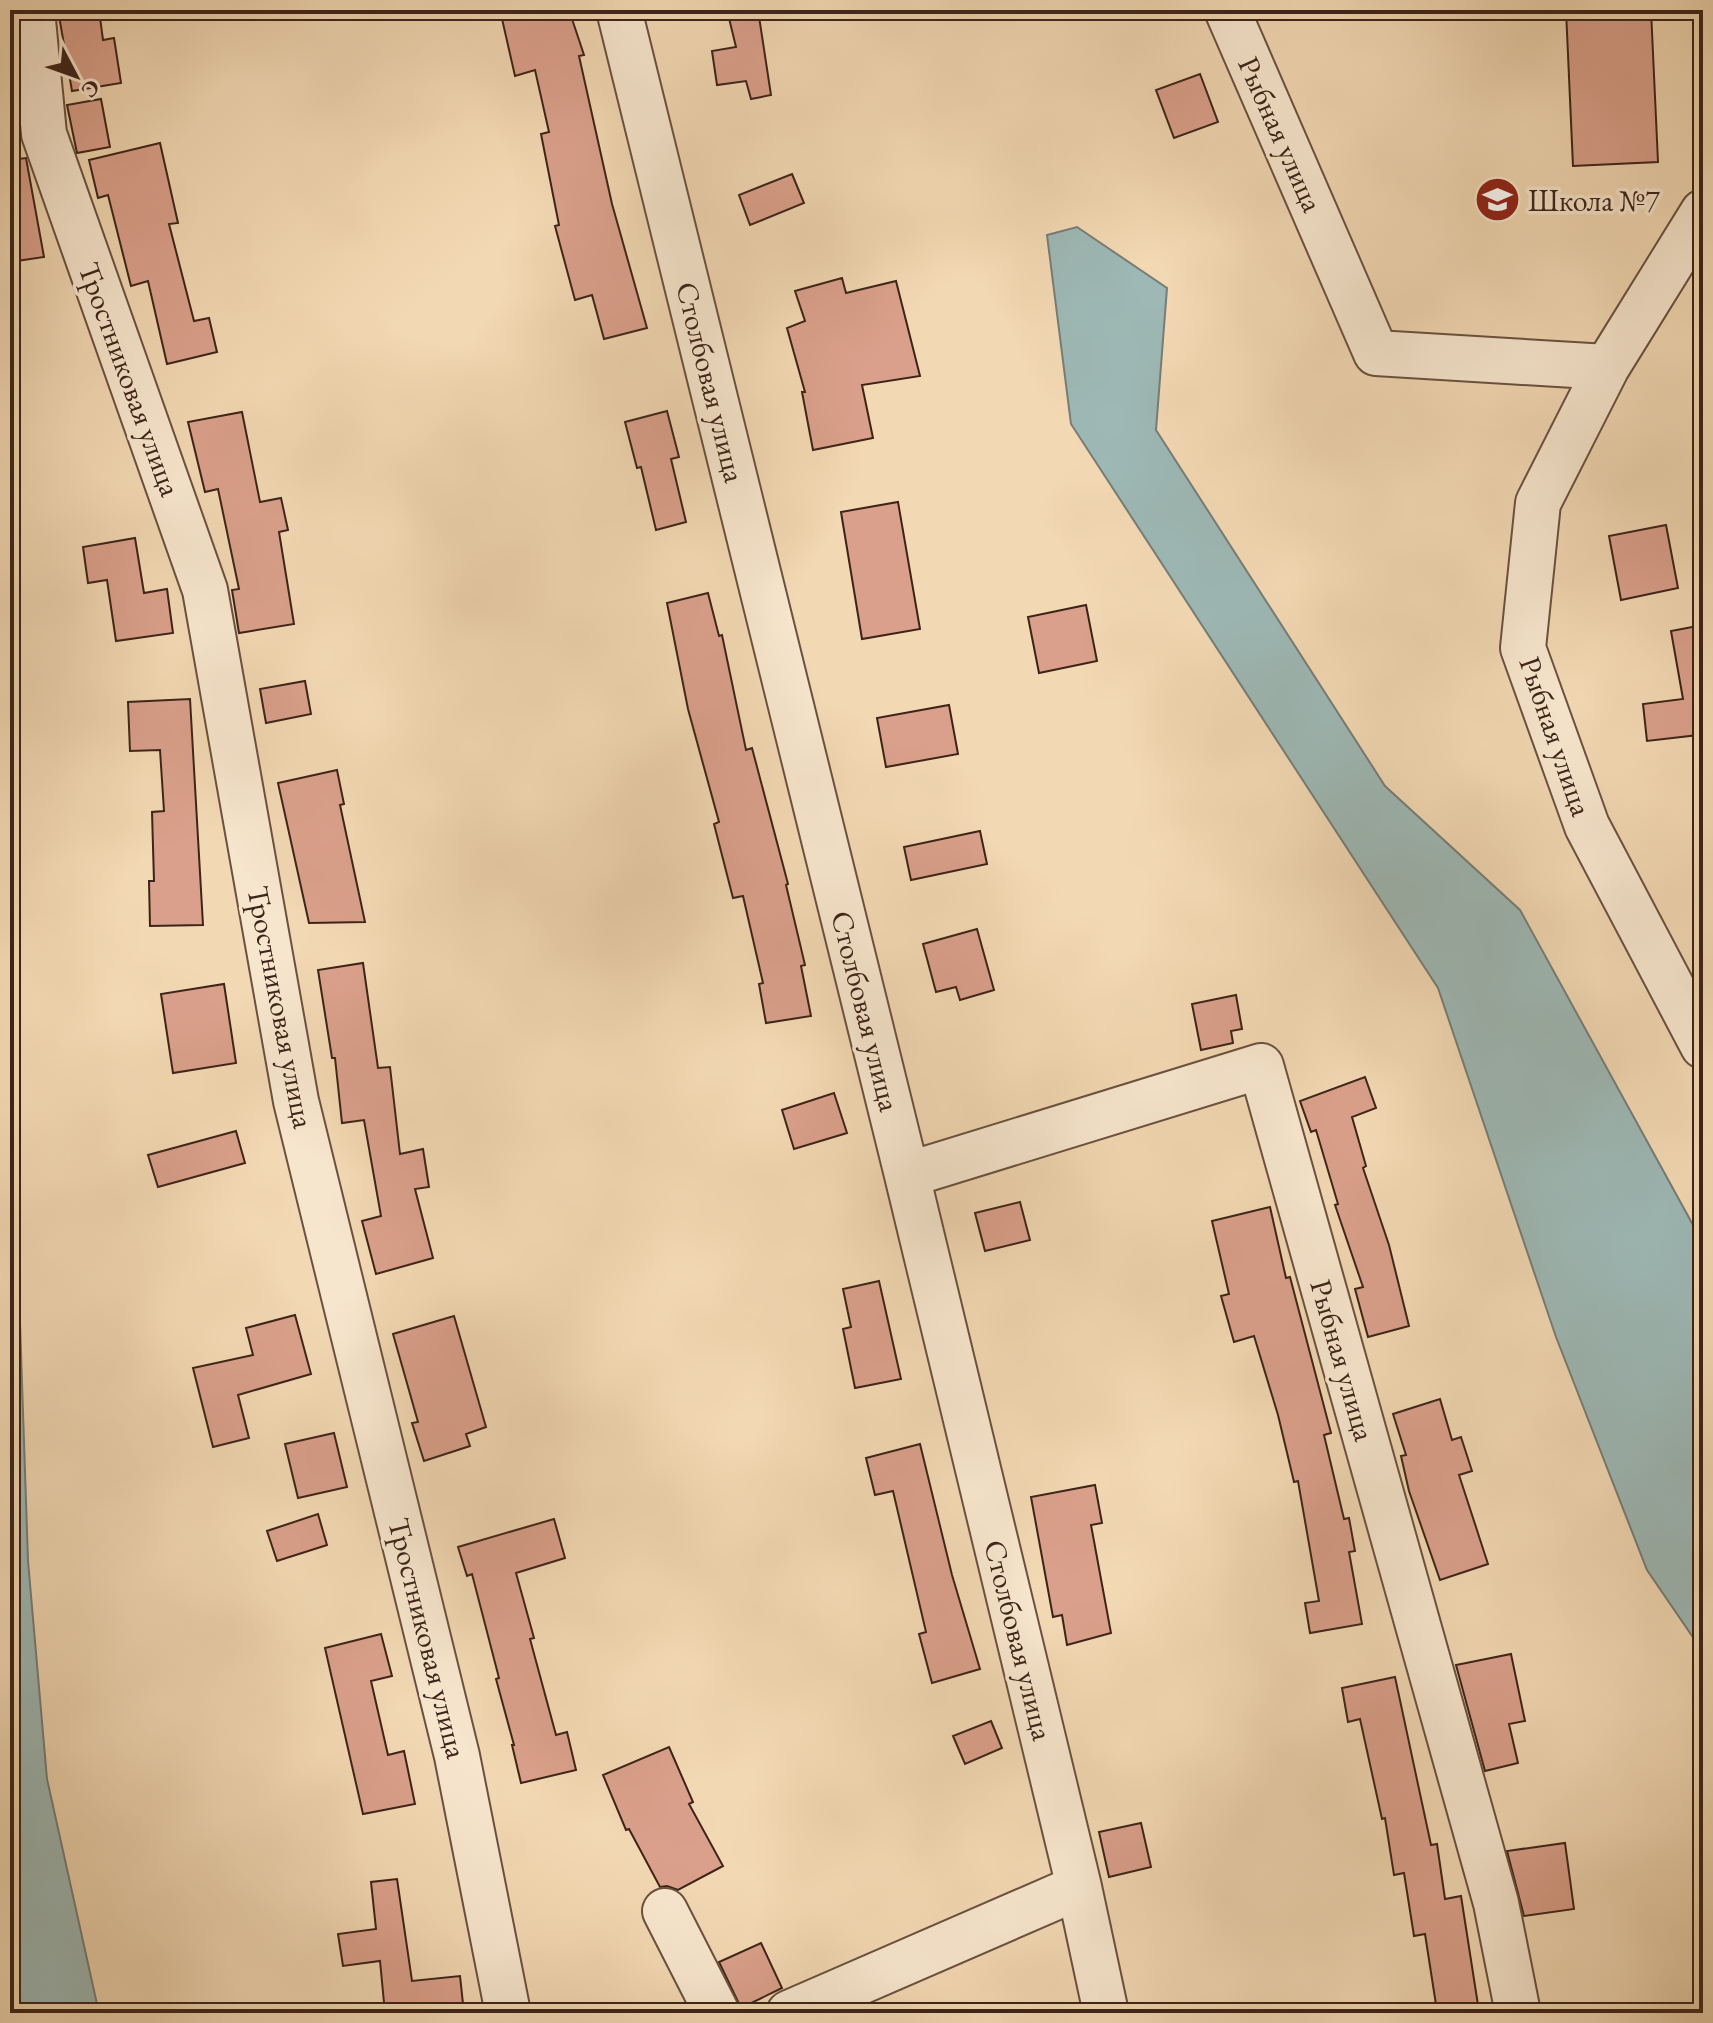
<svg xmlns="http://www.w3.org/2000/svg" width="1713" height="2023" font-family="'EB Garamond',serif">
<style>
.water{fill:#9db8b5;stroke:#777d77;stroke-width:2}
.building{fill:#daa08b;stroke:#3d2419;stroke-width:2}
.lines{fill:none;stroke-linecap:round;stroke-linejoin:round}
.minor-casing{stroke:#6a5140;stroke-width:48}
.minor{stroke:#f7e6ce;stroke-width:44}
.labels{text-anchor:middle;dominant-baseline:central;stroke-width:7;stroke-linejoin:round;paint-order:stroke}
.street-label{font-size:30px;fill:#3d2419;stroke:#f7e6ce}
.poi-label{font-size:30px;fill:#3d2419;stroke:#f7e6ce;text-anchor:start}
</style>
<rect width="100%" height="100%" fill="#f2d8b3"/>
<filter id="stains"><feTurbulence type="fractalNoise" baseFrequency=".0025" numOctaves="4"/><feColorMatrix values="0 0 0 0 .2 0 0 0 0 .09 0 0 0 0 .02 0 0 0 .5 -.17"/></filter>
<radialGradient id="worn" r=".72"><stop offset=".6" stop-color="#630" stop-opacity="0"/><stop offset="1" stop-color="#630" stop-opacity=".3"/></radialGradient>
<path class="water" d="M1077 227 1167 288 1156 430 1385 786 1520 910 1693 1225 1703 1251V1652L1647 1570 1556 1337 1438 988 1071 424 1047 235Z
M10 1257 19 1293 28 1561 47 1779 99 2013H10Z"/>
<path class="building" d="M58 10H99L103 40 114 38 121 83 72 91Z
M500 10H569L584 55 579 56 612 204 647 328 604 339 592 295 575 300 555 226 559 225 541 134 549 132 535 70 515 76Z
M727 10H758L771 95 751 99 746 81 717 85 712 51 736 47Z
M1566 10H1651L1658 162 1573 166Z
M1200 74 1218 122 1174 138 1156 90Z
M101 99 110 147 77 153 67 105Z
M160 143 178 223 169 224 194 321 209 318 217 352 167 364 148 281 131 286 108 195 98 198 89 160Z
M26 158 44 257 10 262V160Z
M792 174 804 203 750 225 739 195Z
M842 278 846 293 896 281 920 376 862 385 873 438 813 450 802 392H805L787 328 805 321 795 291Z
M667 411 679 457 671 459 686 522 656 530 641 467 637 468 625 422Z
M242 412 260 502 281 498 288 530 279 532 294 624 239 633 232 590 239 589 218 489 205 492 188 422Z
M898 502 920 629 862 639 841 512Z
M1666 525 1678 588 1621 600 1609 536Z
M135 538 144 593 167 589 173 633 116 641 107 580 88 583 83 547Z
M708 593 719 636 722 635 746 750 752 748 788 884 786 885 805 965 801 966 811 1016 766 1023 759 984 763 983 743 896 733 898 714 824 719 822 688 709 667 603Z
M1086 605 1097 661 1039 673 1028 617Z
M1703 625V717L1696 718 1698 735 1647 741 1643 704 1683 699 1671 631Z
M305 681 311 714 266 723 260 689Z
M190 699 203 925 150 926 149 881H154L152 812 164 811 160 750 130 751 128 702Z
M949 705 958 754 886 767 877 718Z
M337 770 344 804 340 805 365 922 309 923 278 783Z
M980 831 987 864 911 880 904 847Z
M977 929 994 990 960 1000 956 987 936 992 923 944Z
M363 963 378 1068 390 1067 400 1154 423 1149 429 1187 415 1189 433 1258 376 1274 362 1221 381 1216 364 1120 342 1123 335 1058H332L318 970Z
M224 984 236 1063 173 1073 161 994Z
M1236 995 1242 1029 1231 1031 1233 1043 1201 1050 1192 1004Z
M1365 1077 1376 1108 1352 1117 1366 1166 1363 1168 1389 1245 1409 1326 1368 1337 1355 1289 1363 1287 1335 1205 1338 1204 1316 1130 1311 1132 1300 1101Z
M834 1093 847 1133 794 1149 782 1110Z
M236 1131 245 1163 158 1187 148 1155Z
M1020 1202 1030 1240 985 1251 975 1213Z
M1270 1207 1286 1278 1290 1277 1331 1433 1324 1435 1344 1519 1349 1518 1355 1551 1349 1552 1362 1624 1310 1633 1305 1603 1319 1601 1298 1481 1294 1482 1278 1415 1254 1336 1234 1342 1221 1296 1229 1294 1212 1221Z
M879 1281 901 1379 855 1388 843 1329 851 1327 843 1289Z
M295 1315 311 1374 238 1395 249 1438 213 1447 193 1368 253 1355 246 1328Z
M454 1316 486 1427 466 1434 470 1446 424 1461 412 1423 418 1422 393 1334Z
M1440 1399 1452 1440 1461 1437 1472 1471 1459 1475 1488 1564 1440 1580 1409 1491 1401 1456 1406 1455 1393 1414Z
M334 1433 347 1487 298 1498 285 1444Z
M920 1444 952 1575 980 1669 932 1683 919 1634 926 1632 893 1491 875 1495 866 1458Z
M1095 1485 1102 1523 1091 1525 1111 1633 1067 1645 1062 1615 1053 1617 1031 1497Z
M318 1514 327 1545 277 1561 267 1531Z
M554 1519 565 1558 516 1573 534 1638 530 1639 556 1735 567 1732 576 1770 521 1783 512 1745H514L496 1679 499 1678 472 1574 467 1576 458 1547Z
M381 1634 392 1676 371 1681 388 1755 404 1751 415 1804 363 1814 325 1648Z
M1511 1654 1525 1721 1509 1724 1518 1763 1485 1771 1456 1665Z
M1395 1677 1431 1845 1437 1844 1445 1899 1461 1896 1478 2005 1437 2011 1425 1934 1414 1936 1404 1873 1394 1875 1385 1818 1382 1819 1360 1719 1348 1722 1342 1688Z
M991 1721 1002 1748 965 1764 953 1736Z
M669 1747 693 1802 689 1804 723 1866 678 1890 667 1886 660 1887 629 1829 626 1830 603 1775Z
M1141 1823 1151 1867 1109 1877 1099 1832Z
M1565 1843 1574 1909 1524 1916 1507 1851Z
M397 1879 412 1981 460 1976 464 2013H385L380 1961 343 1966 338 1934 376 1929 371 1882Z
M761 1943 782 1988 741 2008 719 1962Z"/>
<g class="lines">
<defs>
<path id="minor" d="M32 10 44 134 205 590 296 1101 457 1756 508 2013
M619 10 907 1175 1079 1887 1106 2013
M1227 10 1376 353 1607 367
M1703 212 1607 367 1538 503 1523 648 1587 826 1703 1046
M907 1175 1261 1066 1496 1903 1518 2013
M665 1911 717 2013
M789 2013 1079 1887"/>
</defs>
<use href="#minor" class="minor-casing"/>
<use href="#minor" class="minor"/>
</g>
<defs>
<symbol id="school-disc" viewBox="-11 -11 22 22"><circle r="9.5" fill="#8f2418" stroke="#f7e6ce"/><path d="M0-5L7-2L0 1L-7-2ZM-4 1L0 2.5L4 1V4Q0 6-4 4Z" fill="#fff"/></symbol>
</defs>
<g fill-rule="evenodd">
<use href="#school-disc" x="1472" y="174" width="51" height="51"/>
</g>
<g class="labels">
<g class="street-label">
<text transform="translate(1281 134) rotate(66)">Рыбная улица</text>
<text transform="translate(130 379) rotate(70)">Тростниковая улица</text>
<text transform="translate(711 382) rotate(76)">Столбовая улица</text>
<text transform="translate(1556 736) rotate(71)">Рыбная улица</text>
<text transform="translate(281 1007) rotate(79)">Тростниковая улица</text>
<text transform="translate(866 1011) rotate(76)">Столбовая улица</text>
<text transform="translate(1343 1360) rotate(74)">Рыбная улица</text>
<text transform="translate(428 1638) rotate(76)">Тростниковая улица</text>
<text transform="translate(1019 1640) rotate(76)">Столбовая улица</text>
</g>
<g class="poi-label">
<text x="1528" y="200">Школа №7</text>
</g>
</g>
<rect width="1713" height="2023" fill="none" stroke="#f2d8b3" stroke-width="40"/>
<rect x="12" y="12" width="1689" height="1999" fill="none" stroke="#3d2419" stroke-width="4"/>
<rect x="20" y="20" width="1673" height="1983" fill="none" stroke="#3d2419" stroke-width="2"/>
<g transform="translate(76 76) rotate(131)" stroke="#f7e6ce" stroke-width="6" paint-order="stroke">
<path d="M0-6L14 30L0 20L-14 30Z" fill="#3d2419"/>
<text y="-12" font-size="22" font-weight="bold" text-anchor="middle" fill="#3d2419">С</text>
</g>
<rect width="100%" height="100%" filter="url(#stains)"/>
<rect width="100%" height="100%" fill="url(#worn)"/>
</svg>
